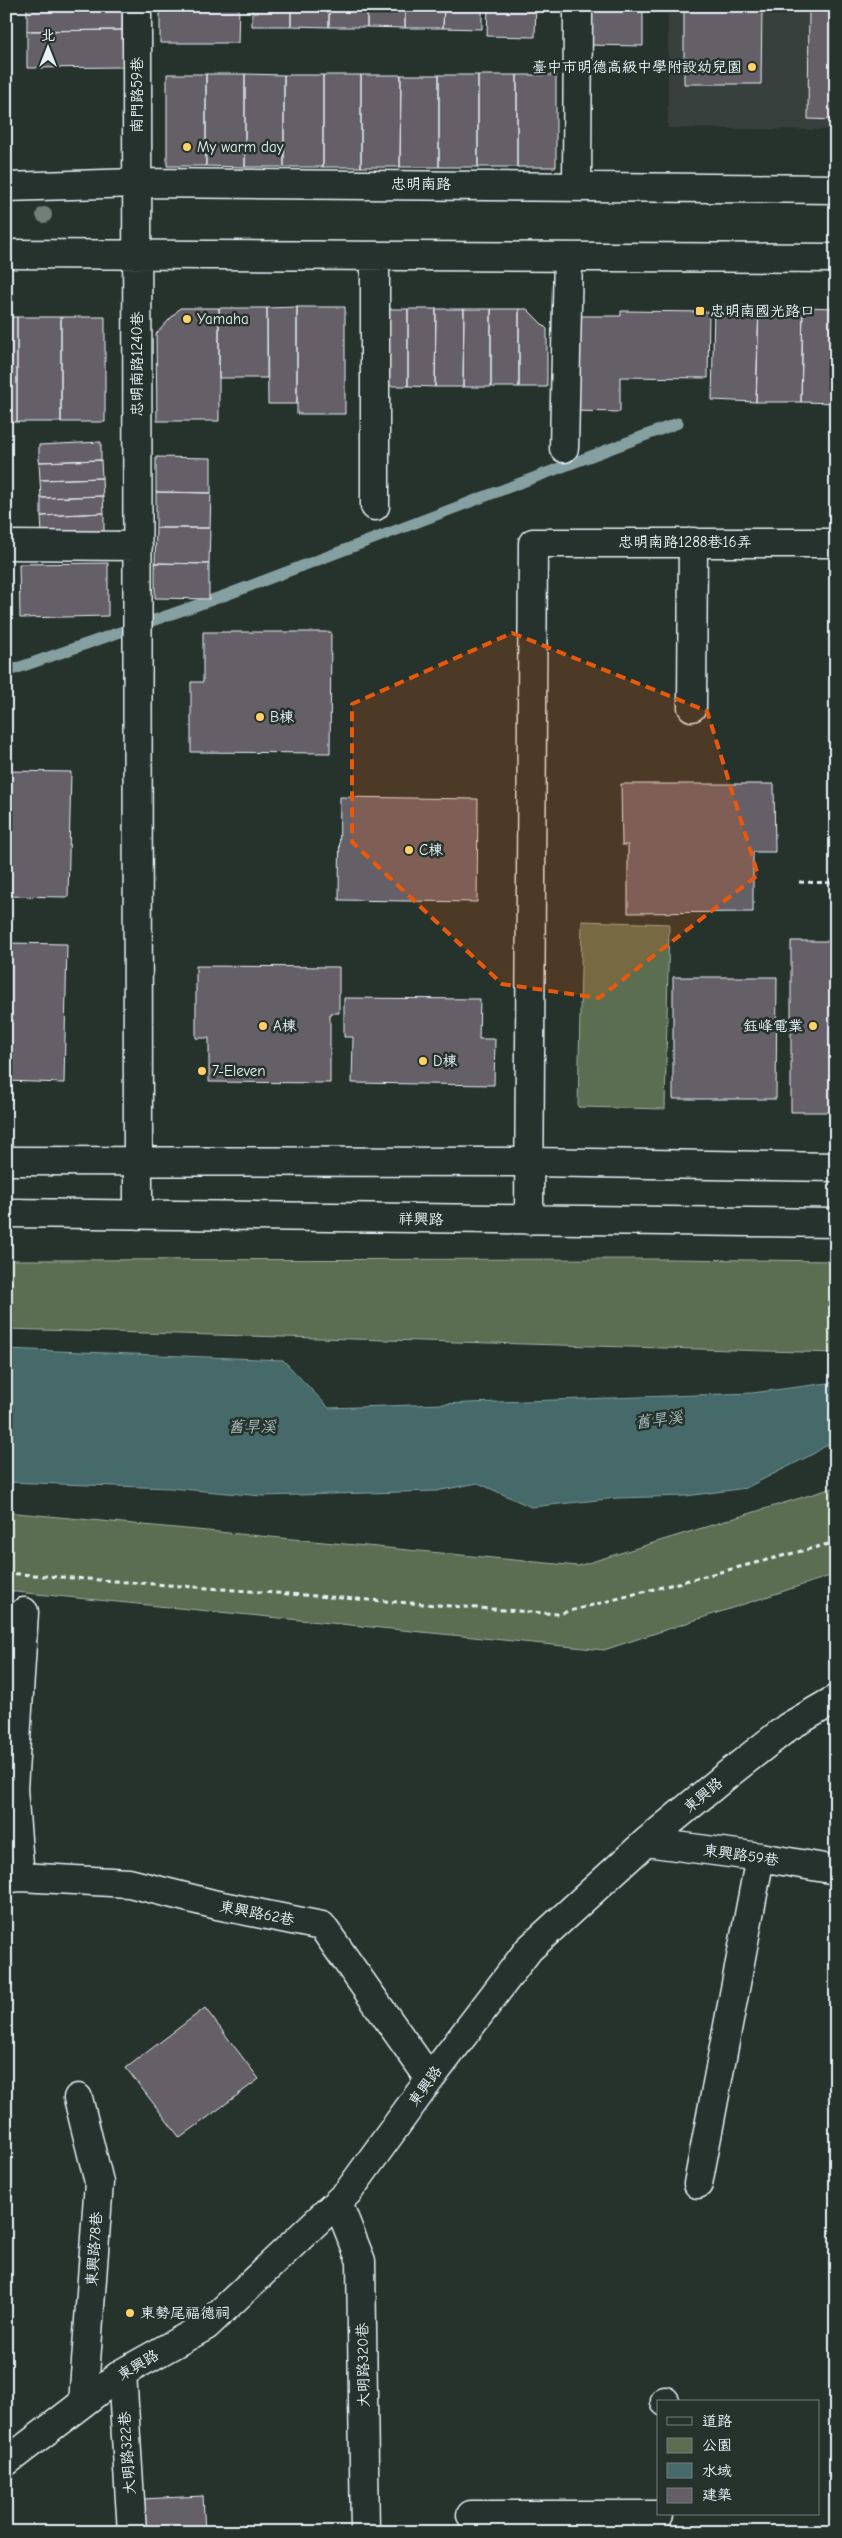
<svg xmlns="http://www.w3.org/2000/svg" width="842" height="2538" font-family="'Comic Neue','LXGW WenKai TC',sans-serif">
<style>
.built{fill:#39403e}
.green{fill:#5c6e51;stroke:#a2b0a4}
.water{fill:#456a69;stroke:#86a0a2}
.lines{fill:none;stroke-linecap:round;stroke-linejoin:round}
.stream{stroke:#86a0a2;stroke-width:11}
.building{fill:#655e67;stroke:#e8f1f8}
.minor-casing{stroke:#e8f1f8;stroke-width:31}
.path{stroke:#e8f1f8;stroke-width:3;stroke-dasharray:5 4;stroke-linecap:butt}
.minor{stroke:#26332d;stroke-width:28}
.tree{fill:#727f78}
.marked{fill:#e8590c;fill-opacity:0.2;stroke:#e8590c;stroke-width:4;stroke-dasharray:10 6;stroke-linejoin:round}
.poi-dot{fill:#ffd166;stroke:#26332d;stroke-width:2}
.labels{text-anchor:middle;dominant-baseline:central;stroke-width:5;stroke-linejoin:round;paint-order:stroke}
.poi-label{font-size:15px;fill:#e8f1f8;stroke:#26332d;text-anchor:start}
.street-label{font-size:15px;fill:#e8f1f8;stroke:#26332d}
.water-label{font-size:16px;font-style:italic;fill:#a7bbbf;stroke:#26332d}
</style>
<rect width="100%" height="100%" fill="#26332d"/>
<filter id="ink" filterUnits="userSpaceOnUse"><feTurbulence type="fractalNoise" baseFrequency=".02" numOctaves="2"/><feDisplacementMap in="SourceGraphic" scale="10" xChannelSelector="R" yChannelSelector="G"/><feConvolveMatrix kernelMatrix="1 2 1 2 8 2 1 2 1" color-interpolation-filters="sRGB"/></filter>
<g filter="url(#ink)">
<path class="built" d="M668 6H836V130L668 128Z"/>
<path class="green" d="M582 921 669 924 665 1109 578 1107Z
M667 1259 836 1261V1353L6 1329V1260Z
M836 1487V1574L604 1650 6 1591V1512L578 1566Z"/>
<path class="water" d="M6 1349 283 1360 329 1408 752 1393 836 1382V1439L813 1454 746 1488 686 1496 617 1498 531 1507 478 1483 436 1491 262 1496 170 1488 6 1482Z"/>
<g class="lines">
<path class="stream" d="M6 672 226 595 678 423"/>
</g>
<path class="building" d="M27 6H122V30L27 31Z
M160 6H239L238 43H160Z
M252 6H291V26H252Z
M291 6H329V27L291 26Z
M329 6H367V27H329Z
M367 6H405V28L367 27Z
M405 6H444L443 28H405Z
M444 6H482V29L443 28Z
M488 6H536L535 37 487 36Z
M585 6H643V10H585Z
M684 6H762L761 84H684Z
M809 6H836V120L808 119Z
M585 10H643V46L585 45Z
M122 30 123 67 27 68V31Z
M6 53H8V156H6Z
M167 74H206V166H167Z
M206 74H245V167L206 166Z
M245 74 284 75V167H245Z
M284 75H323V167H284Z
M323 75H361V167H323Z
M361 75H401L400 167H361Z
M401 75H439V167H400Z
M439 75H478V167H439Z
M478 75H517V167H478Z
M517 75H556V167H517Z
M714 305 759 306 756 402 712 400Z
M759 306 803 307 801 402H756Z
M297 307V404H268L267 308Z
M297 307H345V414H297Z
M803 307 836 308V403L801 402Z
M180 308H219V421H157L156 334Z
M219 308H267V378H219Z
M380 309H408V386H380Z
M408 309H436L435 387 408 386Z
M436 309H464L463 387H435Z
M464 309H491V387H463Z
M491 309H519V387H491Z
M519 309H527L547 329V387H519Z
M621 311 709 312 708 378 620 377V412L573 411 574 316H621Z
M6 317H17V422H6Z
M17 317H61V422H17Z
M61 317H105V422H61Z
M101 442V460L39 462V445Z
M156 457 211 458V493L156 492Z
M101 460 102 478 40 480 39 462Z
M102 478 103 496 41 498 40 480Z
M156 492 211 493 210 528H156Z
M103 496 104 513 41 516V498Z
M104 513V531L42 534 41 516Z
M156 528H210L209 564 155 563Z
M108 563V616L20 618 19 564Z
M155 563 209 564V599L155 598Z
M203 632H331L330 753 191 752V682H203Z
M6 771 71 772 68 897 6 896Z
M621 784H774L775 852H753V912L628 913V845H622Z
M340 797 478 799 477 902 339 900Z
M791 941H836V1112H791Z
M6 943 67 944 64 1083 6 1081Z
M196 966 339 967V1013H330V1083L209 1082V1038H196Z
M673 977H777L776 1099H673Z
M344 998 480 999 479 1039H495L494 1085 352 1083 353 1037H344Z
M205 2008 259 2079 180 2138 126 2068Z
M203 2496 205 2532H142L141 2499Z"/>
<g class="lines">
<defs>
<path id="minor" d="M137 6 138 1215
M577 185 578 6
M6 187 137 183 836 189
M6 254 836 258
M375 256V506
M564 448 568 257
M6 545 138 546
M692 707 693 542
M6 1161 530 1162 836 1167
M6 1213 836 1223
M529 1220 533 543H836
M646 1842 760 1857 836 1870
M20 1877 13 1789 24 1612
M6 1879 20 1877 129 1883 217 1905 322 1926 430 2079
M78 2098 99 2182 83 2403
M698 2184 760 1857
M338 2203 361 2261 365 2532
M122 2373 132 2532
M665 2402V2401
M6 2462 122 2373 206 2326 348 2192 430 2079 529 1949 646 1842 727 1775 788 1727 836 1699
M471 2515H659"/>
</defs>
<use href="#minor" class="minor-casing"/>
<path class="path" d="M799 882 836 883
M6 1573 558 1614 836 1542"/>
<use href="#minor" class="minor"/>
</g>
<circle class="tree" cx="44" cy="215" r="8"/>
</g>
<path class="marked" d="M512 633 707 711 758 875 599 998 502 984 352 842V704Z"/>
<g class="poi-dot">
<circle cx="752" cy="67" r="5"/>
<circle cx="187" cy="147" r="5"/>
<rect x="695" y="306" width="10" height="10" rx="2.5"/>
<circle cx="187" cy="319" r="5"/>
<circle cx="260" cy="717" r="5"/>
<circle cx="409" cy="850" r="5"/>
<circle cx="263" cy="1026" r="5"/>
<circle cx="813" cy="1026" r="5"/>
<circle cx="423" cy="1061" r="5"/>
<circle cx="202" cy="1071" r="5"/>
<circle cx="130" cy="2313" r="5"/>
</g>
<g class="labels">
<g class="poi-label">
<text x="742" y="67" text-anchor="end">臺中市明德高級中學附設幼兒園</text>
<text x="197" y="147">My warm day</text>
<text x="710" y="311">忠明南國光路口</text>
<text x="197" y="319">Yamaha</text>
<text x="270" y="717">B棟</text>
<text x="419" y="850">C棟</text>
<text x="273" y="1026">A棟</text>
<text x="803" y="1026" text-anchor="end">鈺峰電業</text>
<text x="433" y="1061">D棟</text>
<text x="212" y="1071">7-Eleven</text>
<text x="140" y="2313">東勢尾福德祠</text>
</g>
<g class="street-label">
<text transform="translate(137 95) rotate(-90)">南門路59巷</text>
<text x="421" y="184">忠明南路</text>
<text transform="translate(137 364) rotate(-90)">忠明南路1240巷</text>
<text x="685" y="542">忠明南路1288巷16弄</text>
<text transform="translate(421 1219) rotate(1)">祥興路</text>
<text transform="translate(703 1795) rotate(-40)">東興路</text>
<text transform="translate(741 1855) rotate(8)">東興路59巷</text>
<text transform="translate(257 1913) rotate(11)">東興路62巷</text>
<text transform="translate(425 2086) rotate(-54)">東興路</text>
<text transform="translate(94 2249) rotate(-86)">東興路78巷</text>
<text transform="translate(138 2365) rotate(-31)">東興路</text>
<text transform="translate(363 2365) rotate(-91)">大明路320巷</text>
<text transform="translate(127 2453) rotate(-94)">大明路322巷</text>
</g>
<g class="water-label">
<text transform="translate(659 1420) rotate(-7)">舊旱溪</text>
<text x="252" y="1427">舊旱溪</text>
</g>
</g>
<rect width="842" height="2538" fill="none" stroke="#26332d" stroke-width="25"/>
<rect x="12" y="12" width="817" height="2513" fill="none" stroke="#e8f1f8" stroke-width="2" filter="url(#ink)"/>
<rect x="657" y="2400" width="162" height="115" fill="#26332d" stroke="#747f7e"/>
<rect x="667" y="2417" width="25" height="8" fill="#26332d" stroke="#747f7e"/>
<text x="702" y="2426" font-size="15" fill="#e8f1f8">道路</text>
<rect x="667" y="2438" width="25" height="15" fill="#5c6e51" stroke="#747f7e"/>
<text x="702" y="2450" font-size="15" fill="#e8f1f8">公園</text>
<rect x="667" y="2463" width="25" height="15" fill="#456a69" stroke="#747f7e"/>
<text x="702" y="2476" font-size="15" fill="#e8f1f8">水域</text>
<rect x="667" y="2488" width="25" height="15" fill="#655e67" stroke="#747f7e"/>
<text x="702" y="2500" font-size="15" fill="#e8f1f8">建築</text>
<g transform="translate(48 48)" stroke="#26332d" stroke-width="4" paint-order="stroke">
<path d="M0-4L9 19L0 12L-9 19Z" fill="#e8f1f8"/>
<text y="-8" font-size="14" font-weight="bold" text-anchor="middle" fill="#e8f1f8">北</text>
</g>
</svg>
